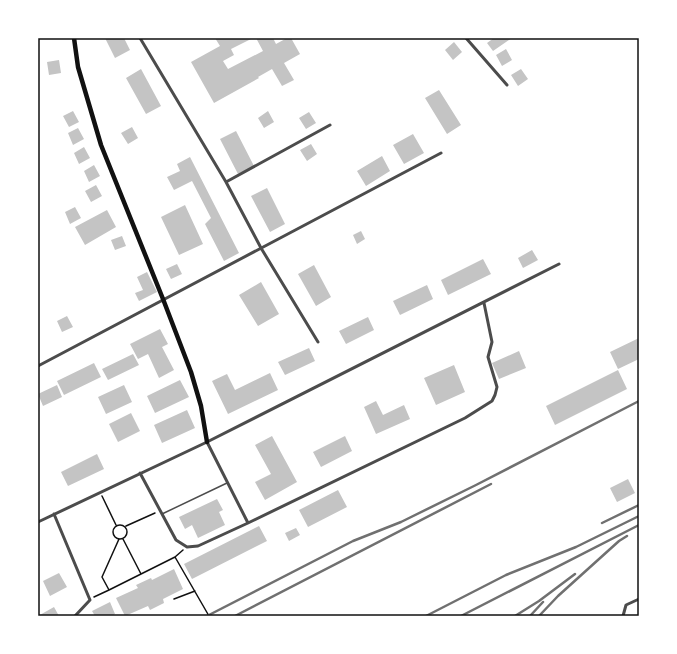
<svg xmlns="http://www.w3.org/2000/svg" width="677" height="654" font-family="'Exo 2',sans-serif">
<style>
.building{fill:#c4c4c4}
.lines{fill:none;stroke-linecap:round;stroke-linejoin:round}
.path{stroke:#111;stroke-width:1.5}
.service{stroke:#4c4c4c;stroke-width:1.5}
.minor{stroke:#4c4c4c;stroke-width:3}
.secondary{stroke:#111;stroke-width:4.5}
.rail{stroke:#707070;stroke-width:2.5}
.neatline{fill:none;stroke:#111;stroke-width:1.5}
</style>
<rect width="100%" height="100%" fill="#fff"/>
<path class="building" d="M105 38H124L130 50 115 58Z
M215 38H253L231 49 234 55 223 61 228 69 263 51 256 38H273L276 44 287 38H291L300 54 284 63 294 80 282 86 272 69 258 77 259 78 214 103 191 62 220 46Z
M494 38H512L493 51 487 43Z
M454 42 462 52 453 60 445 50Z
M506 49 512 60 502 66 496 55Z
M59 60 61 73 49 75 47 62Z
M141 69 161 106 146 114 126 78Z
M521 69 528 79 518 86 511 75Z
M439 90 461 125 447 134 425 98Z
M73 111 79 122 69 127 63 116Z
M268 111 274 122 264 128 258 118Z
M309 112 316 123 306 129 299 118Z
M132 127 138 138 128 144 121 133Z
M78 128 84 139 73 145 68 133Z
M236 131 254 166 238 174 220 139Z
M413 134 424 153 404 164 393 145Z
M311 144 317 154 307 161 300 150Z
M84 147 90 158 79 164 74 153Z
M382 156 390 171 366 186 357 171Z
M190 157 239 253 224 261 205 224 211 218 192 181 174 190 167 177 180 171 177 164Z
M94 165 100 176 89 182 84 171Z
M96 185 102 196 91 202 85 191Z
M267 188 285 224 270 232 251 196Z
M185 205 203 244 179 255 161 217Z
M75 207 81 218 70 224 65 212Z
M107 210 116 227 85 245 75 227Z
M361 231 365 239 357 244 353 235Z
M122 236 126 246 115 250 111 240Z
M532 250 538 260 523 268 518 258Z
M483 259 491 274 448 295 441 280Z
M177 264 182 274 171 279 166 269Z
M314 265 331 297 316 306 298 274Z
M147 272 157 292 139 301 135 293 143 290 137 277Z
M261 282 279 314 258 326 239 295Z
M427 285 433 299 400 315 393 301Z
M67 316 73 327 62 332 57 321Z
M368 317 374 330 346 344 339 331Z
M160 329 168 344 162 347 174 370 159 378 148 354 138 359 130 344Z
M639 338V359L618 369 610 352Z
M309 348 315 361 285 375 278 362Z
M519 351 526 368 499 379 492 363Z
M133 354 139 365 108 380 102 369Z
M94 363 101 377 64 395 57 381Z
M454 365 465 392 436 405 424 378Z
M618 370 627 389 555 425 546 406Z
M270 373 278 390 228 414 212 381 227 374 235 390Z
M180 380 189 397 155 413 147 396Z
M57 385 62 397 43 406 38 394Z
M124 385 132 402 106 414 98 397Z
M376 401 383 415 404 405 410 419 376 434 364 407Z
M187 410 195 428 162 443 154 425Z
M131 413 140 431 118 442 109 424Z
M272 436 297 482 265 500 255 482 271 474 255 445Z
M345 436 352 451 321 467 313 452Z
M97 454 104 469 68 486 61 472Z
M628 479 635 493 617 502 610 488Z
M338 490 347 507 308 527 299 510Z
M217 499 223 510 219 512 225 525 198 538 192 525 185 529 179 517Z
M259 526 267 541 192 579 184 564Z
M296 528 300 535 289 541 285 533Z
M174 569 183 589 163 599 164 603 150 610 148 606 125 616 116 598 138 588 136 585 151 578 152 580Z
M59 573 67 587 50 596 43 581Z
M110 602 115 614 112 616H95L92 611Z
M54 607 59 616H38Z"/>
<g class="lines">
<path class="path" d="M102 496 116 525
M113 532a7 7 0 1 1 14 0a7 7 0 1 1-14 0Z
M126 526 155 513
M123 539 141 574 175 557
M183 550 175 557 209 616
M109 590 141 574
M94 597 109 590 102 577 119 539
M174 599 195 591"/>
<path class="service" d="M162 514 227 483"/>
<path class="minor" d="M140 38 226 182 261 248 318 342
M466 38 507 85
M226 182 330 125
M38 366 441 153
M140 473 176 540 187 547 198 546 248 523 207 442
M54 514 90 600 75 616
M38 522 207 442 559 264
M248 523 465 418 492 401 495 395 497 387 488 357 492 342 484 303
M623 616 626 605 639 599"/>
<path class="secondary" d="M74 38 78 67 101 145 163 299 191 372 201 406 207 442"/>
<path class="rail" d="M602 523 639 505
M207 616 353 541 401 522 476 485 639 401
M235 616 491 484
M426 616 506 575 576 547 639 516
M461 616 639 525
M515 616 539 601 575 574
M530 616 543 602
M539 616 558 596 619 541 627 536"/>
</g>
<rect width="677" height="654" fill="none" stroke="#ffffff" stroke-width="78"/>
<rect x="39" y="39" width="599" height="576" class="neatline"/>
</svg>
